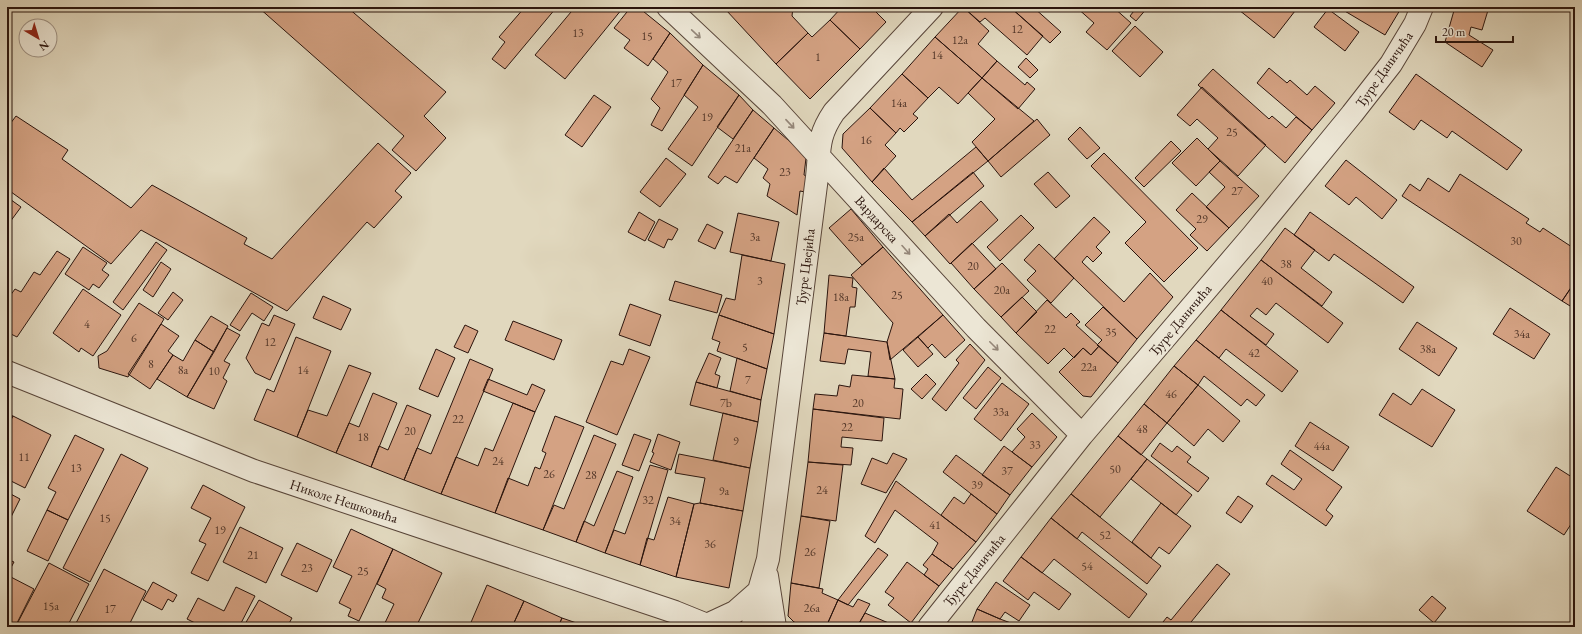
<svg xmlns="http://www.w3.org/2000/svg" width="1582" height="634" font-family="'EB Garamond',serif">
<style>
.building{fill:#d4a283;stroke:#2a140d}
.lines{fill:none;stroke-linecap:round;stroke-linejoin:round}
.minor-casing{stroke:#584539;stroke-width:24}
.minor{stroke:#ece6d5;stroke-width:22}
.oneway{stroke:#95887b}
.labels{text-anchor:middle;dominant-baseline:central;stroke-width:4;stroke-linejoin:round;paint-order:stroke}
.number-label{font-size:12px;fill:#54382a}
.street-label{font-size:14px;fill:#2a140d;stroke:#ece6d5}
</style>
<rect width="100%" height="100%" fill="#e1d8be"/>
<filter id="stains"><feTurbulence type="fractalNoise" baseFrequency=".005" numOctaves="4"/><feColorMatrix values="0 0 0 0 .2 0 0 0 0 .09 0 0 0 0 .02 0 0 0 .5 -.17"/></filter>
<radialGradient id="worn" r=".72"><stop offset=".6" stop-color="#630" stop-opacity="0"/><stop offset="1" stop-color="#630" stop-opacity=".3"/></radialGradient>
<path class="building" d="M258 7H347L446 92 424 116 446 138 416 171 392 150 404 136Z
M525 7 556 8 505 69 492 59 505 42 499 37Z
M565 7H619L622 9 565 79 535 55 571 12Z
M631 7H638L670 33 648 66 624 48 630 40 614 28Z
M729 7H793L792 16 808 33 776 64 726 10Z
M842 7H871L886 22 860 49 830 20Z
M963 7 989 31 978 44 997 61 982 78 935 37Z
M963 7H1010L1043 36 1027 55 985 18 980 22Z
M1010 7H1033L1061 32 1050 43Z
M1076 7H1113L1131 23 1107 50 1086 32 1094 23Z
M1137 7H1148L1136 21 1130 16Z
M1242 7H1290L1295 11 1274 38 1239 10Z
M1338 7H1395L1400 10 1385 35Z
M1455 7H1489L1482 30 1471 27 1469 35 1493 50 1482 67 1445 42Z
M1328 9 1359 32 1345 51 1314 27Z
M830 20 860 49 810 99 776 64 808 33 812 37Z
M1135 26 1163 52 1140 77 1112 51Z
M670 33 703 65 662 131 651 125 660 108 651 99 668 72 653 59Z
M935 37 982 78 958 104 939 87 928 98 902 74Z
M1026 58 1038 70 1030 78 1018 67Z
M997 61 1025 85 1027 82 1035 89 1018 109 982 78Z
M703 65 739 95 692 166 668 149 698 107 684 95Z
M1269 68 1287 83 1290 80 1307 95 1315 86 1335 103 1312 130 1257 83Z
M1213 69 1269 119 1272 116 1286 128 1296 117 1312 130 1285 163 1198 85Z
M902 74 928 98 913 114 918 118 904 132 900 128 896 133 870 108Z
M1416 74 1522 150 1507 170 1452 131 1447 138 1421 120 1414 130 1389 112Z
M982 78 1034 121 988 161 972 142 995 119 968 93Z
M1202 87 1266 145 1238 176 1208 149 1218 138 1197 119 1190 126 1177 115Z
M594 95 611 107 582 147 565 135Z
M739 95 753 110 733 139 717 127Z
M870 108 896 133 885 145 896 156 872 182 842 148 843 134Z
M753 110 774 128 737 183 725 176 718 184 708 177Z
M16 116 68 150 62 159 131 208 152 185 247 238 244 244 272 259 378 143 411 173 395 191 402 197 374 228 367 222 287 311 141 230 111 264 7 189V128Z
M1037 119 1050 135 1001 177 988 161Z
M1080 127 1100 148 1087 159 1068 139Z
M774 128 801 151 806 158 804 175 807 176 805 192 800 191 797 215 767 196 770 184 763 178 768 169 754 158Z
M1197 138 1220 161 1196 186 1172 163Z
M1171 141 1181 151 1144 187 1135 178Z
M976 147 988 161 912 222 872 182 884 168 912 200Z
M1104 153 1198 248 1164 282 1125 243 1146 222 1091 166Z
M666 158 686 174 660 207 640 192Z
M1346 160 1397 200 1382 219 1356 197 1349 205 1325 186Z
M1220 161 1259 196 1229 228 1206 207 1225 187 1209 172Z
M973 172 984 186 925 236 912 222Z
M1048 172 1070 196 1056 208 1034 184Z
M1460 174 1529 219 1526 223 1540 232 1543 228 1575 249V282L1562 301 1402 196 1410 184 1420 191 1428 178 1449 192Z
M1192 193 1229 228 1207 251 1190 235 1196 229 1176 210Z
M7 197 21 207 7 226Z
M981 201 998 220 950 264 925 236 949 214 957 223Z
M851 209 883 247 862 265 829 228Z
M639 212 655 222 645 241 628 232Z
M1310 212 1414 287 1403 303 1334 254 1329 261 1294 235Z
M738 213 779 222 771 261 730 252Z
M1021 215 1034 228 1000 261 987 247Z
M1094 217 1110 232 1096 247 1102 253 1093 262 1087 256 1082 262 1124 302 1150 273 1173 297 1137 339 1054 259Z
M659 219 678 229 672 240 668 239 664 248 648 240Z
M707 224 723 232 715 249 698 241Z
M1285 228 1315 250 1301 268 1332 292 1322 306 1261 260Z
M156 242 167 250 123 310 113 302Z
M972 243 996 269 974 289 951 263Z
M1039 244 1074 278 1051 303 1027 280 1036 271 1024 260Z
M83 247 107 263 102 270 109 275 99 288 93 284 89 290 65 274Z
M883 247 943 315 890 360 887 342 893 323 851 275Z
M57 251 70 259 17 337 7 332V300L15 289 21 292 34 272 40 275Z
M742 255 785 264 774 334 719 315 726 298 735 300Z
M1261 260 1343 323 1328 343 1276 303 1266 315 1257 308 1250 316 1274 334 1266 345 1221 310Z
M161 262 171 269 153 297 143 290Z
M1002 263 1029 291 1001 317 974 289Z
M829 275 853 278 852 287 857 288 855 307H850L846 336 824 333Z
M675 281 722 295 717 313 669 300Z
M1574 283 1575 284V309L1562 301Z
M83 289 121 315 93 356 81 348 79 352 53 333Z
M173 292 183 300 168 320 158 313Z
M251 293 273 307 264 321 252 313 240 331 230 325Z
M323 296 351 309 341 330 313 318Z
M1022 297 1037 312 1016 333 1001 317Z
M1047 300 1066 318 1071 313 1080 322 1076 325 1099 346 1091 355 1083 348 1074 358 1064 348 1048 364 1016 333Z
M139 303 164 319 161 324 128 377 99 368 98 356 107 351Z
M630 304 661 315 650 346 619 335Z
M1103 307 1137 339 1118 363 1097 345 1102 340 1085 325Z
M1510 308 1550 334 1534 359 1493 334Z
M1221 310 1298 371 1282 392 1226 349 1219 358 1196 340Z
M274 315 295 324 270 380 255 373 246 358 262 323 269 326Z
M719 315 774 334 767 369 717 351 720 342 712 339Z
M943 315 965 340 945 358 932 344 928 348 918 337Z
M211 316 228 326 214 352 195 340Z
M513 321 562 340 554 360 505 340Z
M1417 322 1457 348 1439 376 1399 349Z
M161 324 179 336 168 351 173 355 150 389 128 374Z
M465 325 478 331 468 353 454 347Z
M227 328 240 335 224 361 230 364 223 378 227 381 214 409 187 397Z
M824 333 887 342 895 379 868 376 871 352 848 349 845 364 820 361Z
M296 337 331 351 297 437 254 420 267 389 274 392Z
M918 337 933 354 918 367 903 350Z
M195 340 214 352 187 397 157 379 173 355 183 361Z
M1196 340 1265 395 1256 406 1247 399 1241 406 1204 376 1198 385 1174 366Z
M970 344 985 360 946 411 932 399 959 363 956 360Z
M1099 346 1118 363 1091 397 1083 396 1059 372 1083 348 1091 355Z
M436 349 455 358 438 397 419 389Z
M629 349 650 357 617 435 586 422 611 361 623 365Z
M709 353 721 358 715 374 720 376 717 388 696 382Z
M737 358 767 369 761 400 730 391Z
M470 359 493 369 441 494 404 480 417 448 431 454Z
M349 365 371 373 336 453 297 437 308 410 327 416Z
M1174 366 1198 385 1167 423 1144 404Z
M988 367 1001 378 976 409 963 398Z
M926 374 936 384 922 399 911 389Z
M852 375 895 379 894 388 903 389 900 419 813 409 815 394 837 396 839 385 850 387Z
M488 379 527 395 532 384 545 390 535 412 483 391Z
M696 382 761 400 758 422 690 405Z
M1002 383 1029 404 1001 441 974 419Z
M1198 385 1240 421 1223 442 1208 429 1194 446 1167 423Z
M1422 389 1455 410 1432 447 1379 415 1393 393 1411 405Z
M373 393 397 403 371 467 336 453 349 423 359 427Z
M513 403 535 412 495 513 441 494 456 457 478 466 485 448 493 451Z
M1144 404 1167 423 1141 455 1118 436Z
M407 405 431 415 404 480 371 467 379 446 388 450Z
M813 409 884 418 882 441 842 437 841 447 853 448 851 465 808 462Z
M7 413 13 416 7 427Z
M723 413 758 422 750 468 713 460Z
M1032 413 1057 437 1032 467 1012 452 1025 437 1017 429Z
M13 416 51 435 25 488 7 479V427Z
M555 416 584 427 543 530 495 513 508 478 528 486 535 467 540 469 546 453 542 451Z
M1310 422 1349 447 1333 471 1295 446Z
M634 434 651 440 639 471 622 465Z
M658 434 680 442 671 470 650 462 654 453 652 452Z
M75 435 104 449 68 520 47 510 56 492 48 488Z
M594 435 616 444 576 542 543 530 554 505 564 509Z
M1118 436 1147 459 1100 517 1071 494Z
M1160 443 1172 452 1177 446 1191 457 1187 462 1209 478 1198 492 1151 456Z
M1004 446 1032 467 1010 495 982 475Z
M1290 450 1342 487 1326 510 1333 516 1326 526 1266 484 1272 475 1294 490 1302 479 1281 464Z
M893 453 907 459 886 493 861 484 872 458 887 464Z
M121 454 148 468 90 582 63 568Z
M679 454 750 468 743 511 700 503 705 478 675 473Z
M956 455 1010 495 997 514 943 472Z
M1147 459 1192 495 1176 515 1131 479Z
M808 462 843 465 836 521 801 516Z
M650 465 668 470 640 565 605 553 614 530 625 534Z
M1556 467 1575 479V518L1564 535 1527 511Z
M617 471 633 477 605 553 576 542 584 521 594 526Z
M896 481 976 542 953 569 932 554 938 543 895 510 875 543 865 536Z
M203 485 245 507 208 581 191 573 206 544 199 541 211 518 191 508Z
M7 492 20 499 7 525Z
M971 494 997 514 976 542 941 515 954 497 964 504Z
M1071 494 1161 566 1147 584 1082 532 1077 539 1051 518Z
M1238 496 1253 506 1241 523 1226 513Z
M668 497 694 504 676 577 640 565 647 538 654 540Z
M700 503 743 511 729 588 676 577 694 504Z
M1161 503 1191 526 1169 554 1159 547 1151 558 1132 542Z
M47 510 68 520 48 561 27 551Z
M801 516 830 521 819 588 791 583Z
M1051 518 1147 594 1129 618 1054 559 1042 573 1021 557Z
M240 527 283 548 266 583 223 562Z
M351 529 393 549 359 621 348 616 351 609 339 603 352 576 333 567Z
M297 543 332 560 317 592 281 575Z
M878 548 888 555 848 605 838 600Z
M393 549 442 573 416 627H383L394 604 382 598 386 589 377 584Z
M932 554 953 569 939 586 924 575 928 569 923 565Z
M1021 557 1071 594 1059 610 1034 592 1028 600 1003 581Z
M7 559 14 562 7 575 34 589 15 627H7Z
M907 562 939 586 911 623 888 605 894 598 885 592Z
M49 563 89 584 67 627H23L17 624Z
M1217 564 1230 574 1187 627H1159L1167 617 1171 620Z
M104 569 146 591 128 627H74Z
M153 582 177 595 173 602 168 599 162 610 143 600Z
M996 582 1030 605 1019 621 1005 612 1000 619 977 609Z
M791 583 823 589 822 593 838 600 826 627H805L794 622 788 616Z
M487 585 524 601 512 627H469Z
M236 587 255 596 239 627H203L187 619 198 598 224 611Z
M1432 596 1446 608 1434 623 1419 610Z
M858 599 870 604 857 627H826L838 600 853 607Z
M259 600 292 618 287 627H250L245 624Z
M524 601 562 618 558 627H512Z
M977 609 1000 619 1019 626 970 627Z
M865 613 898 627H857Z
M562 618 588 627H558Z"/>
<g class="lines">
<defs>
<path id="minor" d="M668 7 772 105 976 328 1082 435
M7 372 254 471 675 612 712 627
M767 576 775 627
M707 625 735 612 760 590
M753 627 754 608 768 559 817 177C820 149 817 137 834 112L932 7
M929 627 1082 435 1253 235 1352 114 1391 64 1415 24 1422 7"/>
</defs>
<use href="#minor" class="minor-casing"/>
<use href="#minor" class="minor"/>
</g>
<defs><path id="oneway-shaft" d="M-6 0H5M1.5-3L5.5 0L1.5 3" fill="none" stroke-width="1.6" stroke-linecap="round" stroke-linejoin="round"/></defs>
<g class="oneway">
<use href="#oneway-shaft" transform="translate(696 34) rotate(43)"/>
<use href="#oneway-shaft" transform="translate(790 124) rotate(47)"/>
<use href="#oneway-shaft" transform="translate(906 250) rotate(48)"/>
<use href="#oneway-shaft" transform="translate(994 346) rotate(45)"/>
</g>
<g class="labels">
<g class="number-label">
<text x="1017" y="29">12</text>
<text x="578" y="33">13</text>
<text x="647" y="36">15</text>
<text x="960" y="40">12a</text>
<text x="937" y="55">14</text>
<text x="818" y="57">1</text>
<text x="676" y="83">17</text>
<text x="899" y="103">14a</text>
<text x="707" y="117">19</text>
<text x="1232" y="132">25</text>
<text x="866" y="140">16</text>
<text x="743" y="148">21a</text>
<text x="785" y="172">23</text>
<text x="1237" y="191">27</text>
<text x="1202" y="219">29</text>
<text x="755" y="237">3a</text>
<text x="856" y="237">25a</text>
<text x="1516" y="241">30</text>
<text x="1286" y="264">38</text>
<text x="973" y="266">20</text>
<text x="760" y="281">3</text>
<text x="1267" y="281">40</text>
<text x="1002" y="290">20a</text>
<text x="897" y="295">25</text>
<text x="841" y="297">18a</text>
<text x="87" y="324">4</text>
<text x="1050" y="329">22</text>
<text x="1111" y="332">35</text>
<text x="1522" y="334">34a</text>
<text x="134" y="338">6</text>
<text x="270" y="342">12</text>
<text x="745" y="347">5</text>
<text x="1428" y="349">38a</text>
<text x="1254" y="353">42</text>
<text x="151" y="364">8</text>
<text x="1089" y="367">22a</text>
<text x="183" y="370">8a</text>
<text x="303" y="370">14</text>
<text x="214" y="371">10</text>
<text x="748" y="380">7</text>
<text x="1171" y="394">46</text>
<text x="726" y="403">7b</text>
<text x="858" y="403">20</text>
<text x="1001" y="412">33a</text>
<text x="458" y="419">22</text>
<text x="847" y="427">22</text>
<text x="1142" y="429">48</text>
<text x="410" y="431">20</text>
<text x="363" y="437">18</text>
<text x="736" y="441">9</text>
<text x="1035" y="445">33</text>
<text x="1322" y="446">44a</text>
<text x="24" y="457">11</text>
<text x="498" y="461">24</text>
<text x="76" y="468">13</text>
<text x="1115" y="469">50</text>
<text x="1007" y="471">37</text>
<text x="549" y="474">26</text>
<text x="591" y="475">28</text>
<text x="977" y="485">39</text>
<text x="822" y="490">24</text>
<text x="724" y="491">9a</text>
<text x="648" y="500">32</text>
<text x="105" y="518">15</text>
<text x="675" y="521">34</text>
<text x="935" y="525">41</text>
<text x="220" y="530">19</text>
<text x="1105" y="535">52</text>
<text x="710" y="544">36</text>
<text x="810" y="552">26</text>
<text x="253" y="555">21</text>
<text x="1087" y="566">54</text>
<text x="307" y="568">23</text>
<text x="363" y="571">25</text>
<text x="51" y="606">15a</text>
<text x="812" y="608">26a</text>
<text x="110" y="609">17</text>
</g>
<g class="street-label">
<text transform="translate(1384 69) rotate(-55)">Ђуре Даничића</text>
<text transform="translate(877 219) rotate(48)">Вардарска</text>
<text transform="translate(805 267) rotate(-83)">Ђуре Цвејића</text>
<text transform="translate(1180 320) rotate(-50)">Ђуре Даничића</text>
<text transform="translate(344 501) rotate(18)">Николе Нешковића</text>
<text transform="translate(974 570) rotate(-51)">Ђуре Даничића</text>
</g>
</g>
<rect width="1582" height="634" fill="none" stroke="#e1d8be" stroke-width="24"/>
<rect x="8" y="8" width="1566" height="618" fill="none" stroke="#2a140d" stroke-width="2"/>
<rect x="12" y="12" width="1558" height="610" fill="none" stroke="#2a140d"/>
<g transform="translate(38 38) rotate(142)"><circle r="19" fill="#ece6d5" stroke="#9e9285"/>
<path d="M0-3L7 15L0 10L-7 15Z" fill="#8f2418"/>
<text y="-6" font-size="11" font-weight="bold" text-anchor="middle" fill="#2a140d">N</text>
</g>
<path d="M1436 36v6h77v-6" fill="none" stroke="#2a140d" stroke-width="2"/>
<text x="1442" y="36" font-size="12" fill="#2a140d" stroke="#ece6d5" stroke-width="3" paint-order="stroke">20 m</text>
<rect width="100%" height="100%" filter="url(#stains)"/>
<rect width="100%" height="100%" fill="url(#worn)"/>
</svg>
